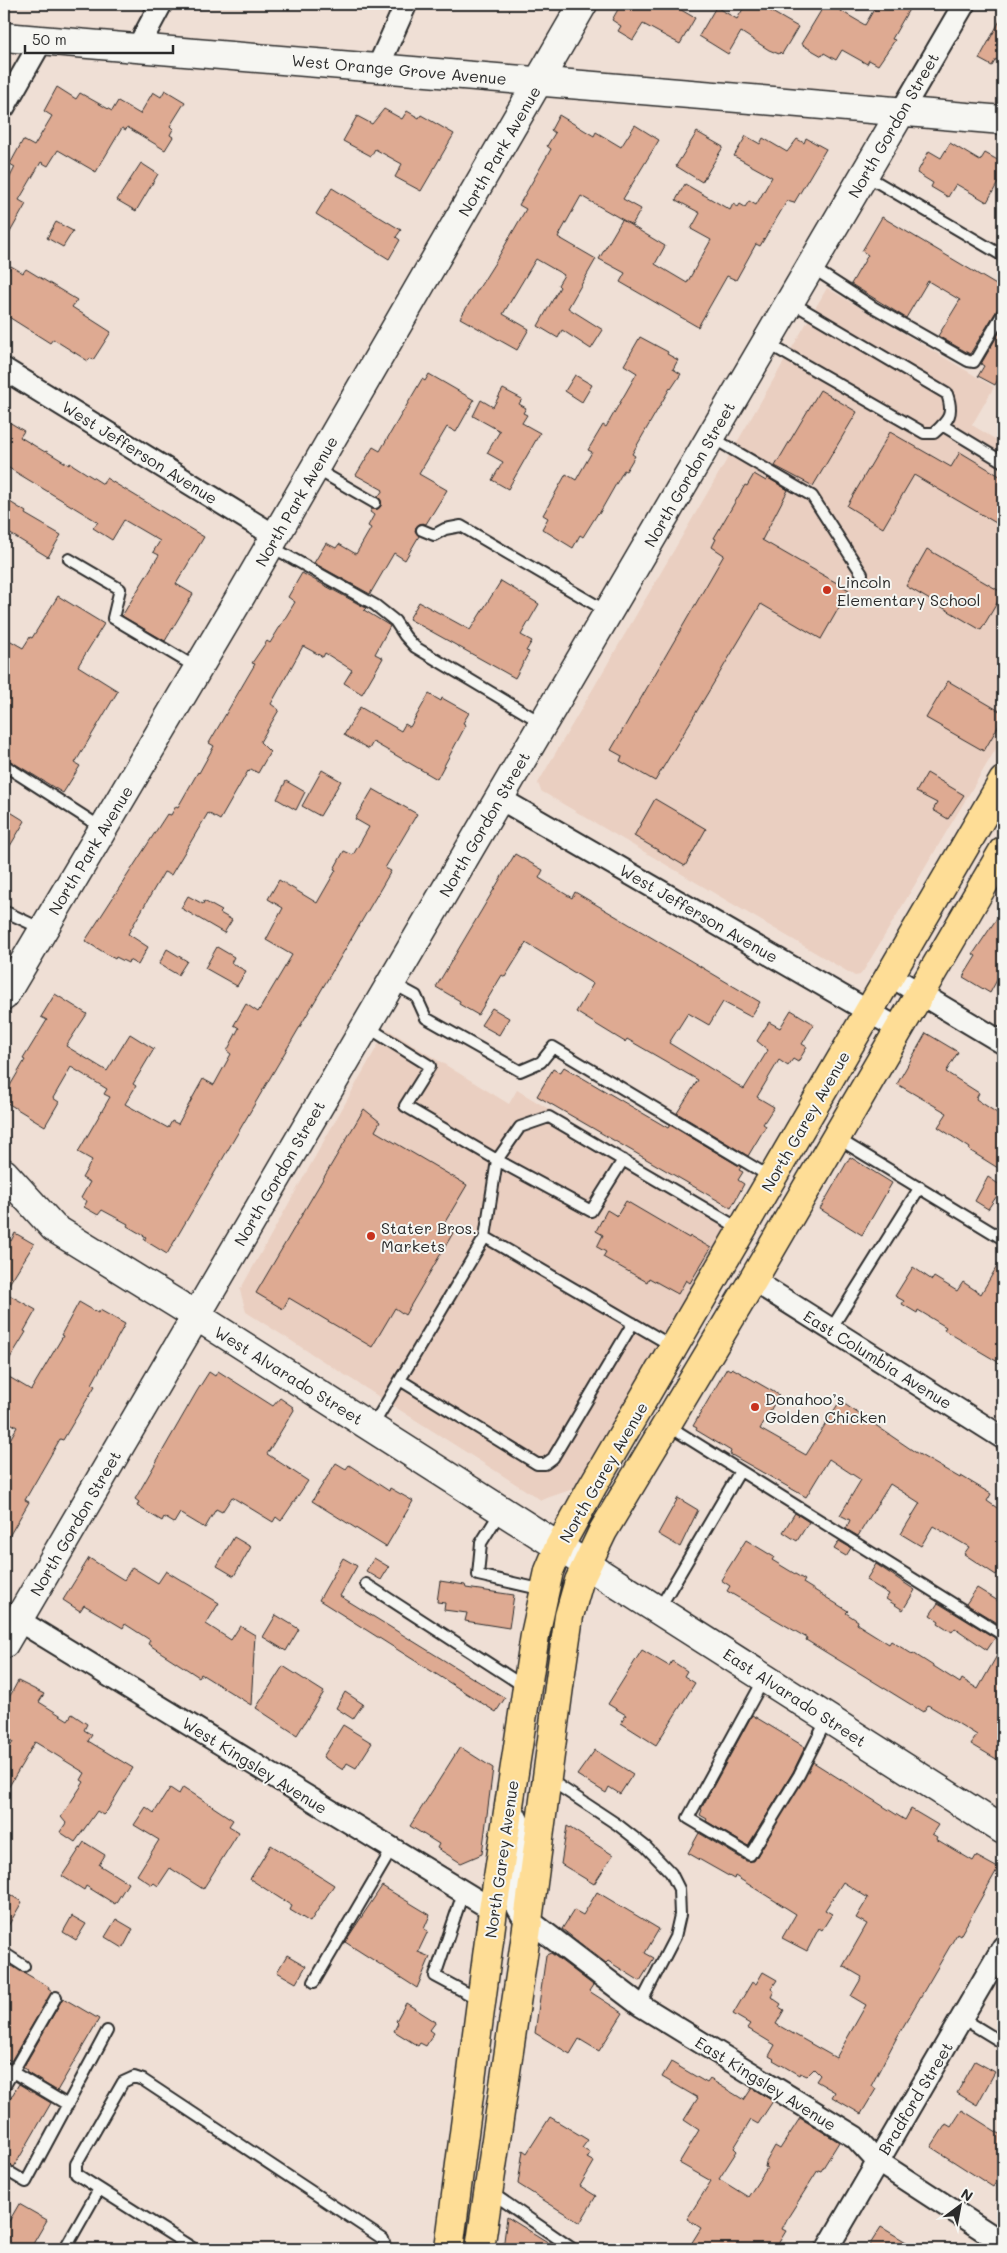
<svg xmlns="http://www.w3.org/2000/svg" width="1007" height="2253" font-family="Mali,sans-serif">
<style>
.built{fill:#eacfc1}
.building{fill:#deaa92;stroke:#2b2b2b}
.lines{fill:none;stroke-linecap:round;stroke-linejoin:round}
.lane-casing{stroke:#2b2b2b;stroke-width:14}
.street-casing{stroke:#2b2b2b;stroke-width:25}
.secondary-casing{stroke:#2b2b2b;stroke-width:31}
.primary-casing{stroke:#2b2b2b;stroke-width:31}
.lane{stroke:#f6f6f2;stroke-width:10}
.street{stroke:#f6f6f2;stroke-width:21}
.secondary{stroke:#f6f6f2;stroke-width:28}
.primary{stroke:#fedd96;stroke-width:28}
.poi-dot{fill:#c8321e;stroke:#f6f6f2;stroke-width:2}
.labels{text-anchor:middle;dominant-baseline:central;stroke-width:4;stroke-linejoin:round;paint-order:stroke}
.street-label{font-size:16px;fill:#2b2b2b;stroke:#f6f6f2}
.poi-label{font-size:16px;fill:#2b2b2b;stroke:#f6f6f2;text-anchor:start}
</style>
<rect width="100%" height="100%" fill="#efdfd5"/>
<filter id="ink" filterUnits="userSpaceOnUse"><feTurbulence type="fractalNoise" baseFrequency=".02" numOctaves="2"/><feDisplacementMap in="SourceGraphic" scale="10" xChannelSelector="R" yChannelSelector="G"/><feConvolveMatrix kernelMatrix="1 2 1 2 8 2 1 2 1" color-interpolation-filters="sRGB"/></filter>
<g filter="url(#ink)">
<path class="built" d="M827 288 994 387 972 425 1003 444V737L864 970 860 975 855 976 541 791 538 783Z
M387 1029 509 1104 517 1090 732 1219 573 1489 541 1500 246 1312 240 1290Z"/>
<path class="building" d="M621 4H671L695 18 680 44 643 24 633 40 618 31 621 26 612 20Z
M746 4H758L798 27 782 54 780 52 779 54 769 50 741 32 728 54 699 36 716 7 737 19Z
M825 4H829L865 25 877 4H912L892 39 895 40 878 65 869 60 867 64 842 50 836 60 824 53 822 56 801 44Z
M1003 15V63L996 59 992 66 979 59Z
M57 87 76 99 80 93 112 111 118 101 140 114 153 92 161 97 165 90 185 102 170 126 173 129 170 135 173 137 165 150 127 127 126 130 122 128 96 172 58 150 48 166 41 162 19 200 26 204 4 243V189L15 167 10 164 23 140 34 146 52 116 44 111Z
M384 109 402 119 407 111 419 118 421 115 454 134 421 191 395 177 402 164 375 149 371 156 343 141 357 116 372 124Z
M559 115 594 136 596 132 621 147 635 125 659 140 623 199 641 209 632 225 581 196 558 237 596 259 568 308 603 330 591 349 562 330 558 338 538 326 560 287 558 285 564 275 536 259 503 314 529 329 517 350 460 318 496 261 526 209 519 205 551 149 547 146 555 133 551 130Z
M697 132 723 147 702 182 676 166Z
M746 136 760 144 763 138 787 152 797 139 804 143 806 138 826 149 794 203 787 201 760 246 756 244 736 280 727 276 698 327 620 282 625 273 599 259 622 220 665 246 655 264 687 283 711 240 691 229 700 213 676 200 685 184 730 210 733 204 738 207 740 204 745 207 749 201 756 205 772 177 734 156Z
M950 143 980 161 985 153 1003 163V174L987 202 956 184 948 197 931 187 933 183 917 173 929 151 941 158Z
M141 163 158 174 136 211 117 200Z
M332 188 401 230 396 237 400 240 389 259 316 214Z
M882 217 1003 289V306L997 310 970 354 938 336 960 300 928 281 906 318 851 284 868 255 862 251Z
M56 222 73 231 63 247 47 238Z
M11 266 23 273 26 269 72 297 77 300 72 307 111 332 93 360 90 358 88 361 53 339 50 343 4 314V278Z
M1003 326V370L995 385 978 376 984 366 981 364Z
M640 337 668 352 667 354 678 360 673 369 681 374 671 389 670 388 632 454 635 456 626 471 624 470 599 514 598 513 583 537 580 535 573 548 542 529 548 518 543 515 566 474 576 480 592 452 588 450 603 425 606 427 637 373 624 365Z
M429 374 474 400 456 432 447 427 419 474 447 490 426 524 421 523 416 527 415 531 419 536 405 560 394 553 370 594 314 563 326 543 336 548 339 544 356 554 371 528 368 526 374 515 370 512 372 509H378L381 506V500L378 497 383 490 356 475 373 447 380 451 422 379 425 381Z
M575 375 592 385 582 402 565 391Z
M503 389 522 399 519 404 526 408 523 413 527 415 522 423 540 433 508 489 492 480 503 462 487 453 500 431 473 416 481 400 493 407Z
M820 390 857 412 813 486 775 466Z
M4 419 24 431 20 437 45 452 46 451 69 465 70 463 103 484 106 478 204 537 176 584 193 594 165 641 122 616 159 555 153 552 160 541 124 520 112 540 93 528 98 522 4 465Z
M890 432 951 467 960 452 1003 478V527L914 475 883 528 847 506Z
M754 474 766 481 768 478 788 490 762 540 849 590 821 639 761 604 655 781 620 761 622 756 611 750 724 555 712 547 716 539 714 538 745 485 747 486Z
M10 502 26 512 25 514 61 535 48 557 4 530V513Z
M927 549 1003 593 981 630 906 586Z
M302 573 366 608 364 610 390 626 375 654 383 658 362 694 344 683 352 670 325 653 323 657 303 646 271 704 279 710 260 742 270 752 258 773 251 769 249 772 248 771 220 820 208 813 171 875 164 872 128 934 148 947 138 965 129 960 128 963 116 957 115 959 85 941 167 814 171 815 176 806 178 807 198 772 199 773 214 746 209 743 255 664 252 663 267 641 270 643 295 602 288 597Z
M501 581 539 604 521 635 532 641 526 651 529 652 515 678 409 619 419 602 470 630Z
M58 596 104 624 78 666 118 691 75 763 80 766 63 793 4 757V637L23 648 30 637 32 638Z
M948 681 1003 713V718L984 751 926 718Z
M429 694 441 701 442 698 469 713 463 723 466 725 437 779 373 742 369 749 344 735 360 707 401 731 405 724 410 727Z
M322 770 341 781 320 816 302 806Z
M927 773 964 795 948 819 933 810 937 803 916 792Z
M286 781 305 792 296 810 277 799Z
M373 789 417 814 385 868 391 871 167 1254 144 1240 146 1237 127 1226 128 1224 102 1210 98 1215 84 1207 87 1201 81 1198 90 1182 82 1178 92 1160 78 1152 110 1097 104 1094 107 1089 71 1067 53 1098 59 1102 45 1126 4 1101V1096L25 1060 23 1059 47 1020 41 1017 55 994 87 1014 66 1046 107 1071 130 1034 154 1049 133 1084 136 1086 125 1104 168 1128 172 1121 178 1124 203 1079 214 1085 231 1054 227 1051 239 1028 234 1025 246 1004 258 1012 292 955 266 940 283 908 268 899 279 880 317 903 336 870 334 869 344 851 353 855 369 827 355 819Z
M655 799 706 829 685 866 634 836Z
M4 808 25 821 4 856Z
M515 854 543 870 539 878 572 898 575 892 760 1002 751 1017 723 1002 709 1025 688 1013 669 1043 744 1089 768 1050 757 1041 769 1022 780 1028 791 1010 814 1024 802 1044 807 1047 798 1062 793 1059 788 1066 779 1060 757 1097 774 1107 763 1124 766 1126 748 1156 677 1113 698 1080 627 1039 625 1042 576 1012 593 984 526 943 505 977 502 975 478 1015 459 1004 460 1001 436 987Z
M188 896 203 904 204 901 222 911 220 913 232 920 224 933 181 908Z
M1003 909V969L990 993 963 977 976 956 973 954Z
M217 947 234 957 231 963 246 971 237 986 205 968Z
M167 949 187 961 178 975 159 964Z
M492 1008 509 1018 499 1035 481 1025Z
M926 1033 958 1052 946 1072 979 1093 976 1099 1003 1117V1159L998 1168 969 1150 970 1148 938 1127 947 1113 897 1084Z
M564 1067 668 1128 670 1125 741 1167 739 1170 743 1172 738 1180 744 1184 731 1208 537 1096 553 1069 560 1073Z
M364 1109 380 1122 375 1131 467 1185 442 1227 453 1233 405 1315 395 1308 372 1347 289 1298 283 1309 256 1293Z
M850 1157 892 1183 862 1235 820 1209Z
M988 1177 1003 1187 988 1209 975 1201Z
M626 1201 689 1238 690 1236 711 1248 690 1283 686 1280 678 1294 649 1278 647 1282 603 1257 606 1252 597 1247 603 1235 596 1231 607 1210 617 1216Z
M15 1233 34 1244 4 1292 36 1310 24 1331 26 1332 4 1368V1236L11 1241Z
M1003 1256V1365L944 1330 946 1327 918 1310 917 1313 902 1304 904 1301 895 1296 913 1267 932 1280 934 1277 957 1291 963 1282 981 1294Z
M79 1302 98 1313 100 1310 125 1324 92 1384 95 1386 63 1440 60 1439 25 1500 29 1502 4 1545V1450L17 1427 4 1419V1374L31 1390 63 1336 61 1335Z
M727 1368 730 1370 732 1368 779 1395 760 1429 806 1455 840 1401 915 1452 960 1478 961 1476 991 1494 987 1501 1003 1512V1565L996 1575 964 1554 969 1547 933 1526 921 1546 901 1534 920 1503 890 1484 858 1536 846 1529 850 1520 840 1515 861 1480 829 1459 806 1497 730 1454 731 1451 696 1430 697 1428 693 1426Z
M218 1371 273 1406 280 1398 293 1407 294 1410 267 1454 308 1481 281 1521 276 1517 273 1522 232 1497 222 1512 216 1509 205 1528 180 1513 174 1523 164 1517 162 1521 137 1506 139 1502 135 1499 197 1391 209 1372 215 1376Z
M336 1463 346 1469 349 1465 389 1491 390 1488 413 1501 386 1547 312 1501Z
M678 1498 698 1510 680 1547 658 1534Z
M795 1513 809 1522 797 1541 783 1532Z
M234 1537 251 1547 234 1576 217 1566Z
M746 1540 774 1557 772 1560 805 1580 803 1583 848 1611 846 1613 858 1621 857 1624 889 1644 891 1641 912 1654 913 1653 960 1683 962 1679 978 1689 1003 1645V1763L971 1744 977 1735 928 1705 923 1712 806 1640 807 1638 727 1591 730 1586 721 1580Z
M839 1541 851 1548 846 1556 834 1549Z
M89 1558 124 1580 132 1567 158 1583 166 1571 219 1603 206 1624 231 1640 240 1626 255 1635 251 1705 201 1674 199 1677 148 1644 150 1640 125 1624 123 1628 84 1605 80 1611 63 1600Z
M343 1558 357 1566 340 1596 505 1698 496 1712 319 1600Z
M374 1558 389 1567 381 1580 366 1571Z
M876 1564 915 1590 903 1610 886 1599 889 1594 866 1580Z
M440 1581 465 1585 466 1588 514 1595 509 1628 465 1621 467 1613 444 1610 445 1603 437 1602Z
M977 1588 1003 1604V1622L1001 1625 966 1604Z
M938 1603 995 1638 987 1650 955 1628 952 1632 938 1623 939 1621 930 1615Z
M276 1615 299 1629 286 1651 263 1637Z
M642 1650 669 1666 672 1661 687 1671 684 1676 695 1683 656 1745 621 1723 626 1715 608 1704Z
M283 1666 324 1692 297 1735 256 1708Z
M18 1681 44 1694 39 1702 68 1720 72 1714 87 1724 84 1730 92 1735 88 1741 133 1768 107 1811 103 1815 97 1811 75 1842 60 1832 66 1823 61 1817 84 1782 81 1780 85 1773 35 1742 4 1795V1757L13 1742 4 1736V1707Z
M345 1692 363 1704 353 1719 336 1708Z
M752 1715 805 1747 793 1772 748 1846 706 1821 707 1819 700 1815 702 1810 701 1809Z
M343 1725 372 1743 356 1768 347 1763 343 1770 323 1757Z
M460 1747 493 1768 482 1854 461 1863 437 1848 439 1844 410 1826Z
M595 1750 633 1774 620 1794 609 1787 606 1793 577 1775Z
M813 1762 905 1820 911 1809 938 1825 932 1834 937 1837 936 1839 973 1861 976 1856 998 1868 960 1936 957 1934 896 2039 871 2086 876 2089 861 2114 832 2097 835 2092 816 2081 820 2075 814 2069 807 2076 800 2073 799 2075 773 2060 774 2059 769 2056 775 2045 747 2028 750 2024 733 2014 752 1982 756 1984 763 1972 777 1980 771 1989 774 1991 771 1997 781 2004 779 2007 784 2010 776 2024 836 2058 866 2005 851 1996 862 1977 843 1966 867 1924 856 1918 868 1898 843 1882 825 1910 832 1914 822 1930 819 1928 807 1951 782 1938 796 1914 735 1876 734 1879 688 1853 699 1833 746 1861H754Z
M183 1787 233 1820 229 1826 239 1832 203 1889 170 1868 158 1886 154 1883 152 1885 137 1875 159 1840 134 1825 146 1807 154 1813 170 1788 179 1794Z
M567 1826 613 1855 594 1884 561 1864Z
M84 1842 105 1855 99 1865 128 1883 115 1904 86 1886 84 1890 62 1876Z
M271 1845 334 1885 310 1922 290 1910 292 1906 250 1879Z
M382 1886 430 1915 424 1929 428 1931 418 1952 430 1957 417 1988 345 1942Z
M4 1891 22 1902 4 1933Z
M597 1892 659 1929 645 1953 654 1958 640 1981 608 1961 606 1963 562 1929 574 1910 583 1915Z
M72 1916 86 1924 76 1940 63 1932Z
M116 1919 133 1929 123 1948 105 1937Z
M551 1953 593 1985 589 1991 623 2013 599 2051 579 2039 570 2054 535 2033 546 1955Z
M287 1955 306 1966 296 1983 277 1972Z
M4 1961 49 1987 48 1989 52 1992 11 2061 4 2057Z
M63 1998 99 2019 57 2091 26 2072 27 2070 23 2068Z
M406 2003 436 2022 430 2030 434 2033 426 2046 420 2043 418 2046 394 2031 398 2023 396 2021Z
M975 2061 995 2072 977 2105 957 2093Z
M671 2062 707 2083 710 2079 744 2100 752 2088 773 2101 758 2124 751 2120 734 2148 737 2151 719 2179 748 2197 767 2168 765 2167 766 2162 775 2146 780 2149 800 2118 839 2142 821 2171 818 2170 787 2219 782 2229 786 2231 775 2249H700L691 2244 701 2228 687 2219 711 2181 679 2163 699 2130 684 2120 698 2098 662 2077Z
M19 2084 51 2103 14 2167 4 2161V2109Z
M962 2110 1003 2136V2171L993 2187 931 2147 946 2124 951 2127Z
M550 2117 588 2140 582 2148 590 2153 587 2158 594 2162 580 2186 596 2196 580 2223 518 2184 523 2150 527 2153Z
M19 2204 47 2220 30 2249H4V2230Z
M507 2217 559 2249H503Z
M881 2227 918 2249H867Z"/>
<g class="lines">
<defs>
<path id="lane" d="M865 175 1003 256
M811 267 873 307 968 361 974 362 1003 313
M767 343 924 433H934C949 420 954 414 947 394L791 302
M942 425 1003 462
M711 437 812 496 862 574
M316 469 375 503
M422 530 434 535 445 529 461 526 608 612
M272 547 375 605 395 621 405 636 415 647 542 723
M69 559 120 589 113 618 197 668
M4 765 102 828
M4 911 42 929
M392 983 416 996 426 1018 520 1071 541 1062 553 1047 772 1178
M366 1026 430 1066 405 1106 497 1160 485 1237 372 1427
M837 1138 1003 1239
M623 1160 591 1211 497 1160 520 1127 549 1117 742 1230
M485 1237 672 1346
M831 1329 920 1187
M400 1380 537 1464H545L553 1458 633 1323
M667 1425 1003 1635
M501 1511 481 1543 478 1575 544 1590
M366 1584 525 1687
M659 1609 740 1471
M764 1679 688 1818 750 1855 799 1775 827 1719
M550 1780 618 1825 646 1847 671 1873 679 1889 680 1915 675 1937 640 2005
M463 1893 435 1976 480 2000
M4 1953 24 1966
M314 1982 392 1849
M962 2018 1003 2043
M4 2067 68 2105
M4 2087 56 1997
M4 2169 26 2182 107 2031
M492 2193 573 2249
M65 2249 99 2189
M194 2249 76 2174V2164L123 2082 134 2077 143 2080 383 2239 386 2249"/>
<path id="street" d="M138 47 161 4
M378 67 406 4
M4 107 42 40
M901 112 964 4
M4 369 275 536
M499 798 899 1029
M889 975 1003 1043
M753 1280 1003 1438
M18 1620 493 1910
M509 1802 524 1834 517 1901 518 1908 522 1915 640 2005 855 2137 877 2161 1003 2243
M827 2249 1003 1947"/>
<path id="secondary" d="M4 37 1003 120
M4 996 239 599 583 4
M4 1173 54 1228 195 1315 1003 1830
M4 1644 901 112"/>
<path id="primary" d="M449 2249 493 1910 535 1635 549 1571 559 1547 592 1487 1003 781
M480 2249 528 1921 560 1679 569 1616 579 1581 603 1531 753 1280 1003 851"/>
</defs>
<use href="#lane" class="lane-casing"/>
<use href="#street" class="street-casing"/>
<use href="#secondary" class="secondary-casing"/>
<use href="#primary" class="primary-casing"/>
<use href="#lane" class="lane"/>
<use href="#street" class="street"/>
<use href="#secondary" class="secondary"/>
<use href="#primary" class="primary"/>
</g>
</g>
<g class="poi-dot">
<circle cx="827" cy="590" r="5"/>
<circle cx="371" cy="1236" r="5"/>
<circle cx="755" cy="1407" r="5"/>
</g>
<g class="labels">
<g class="street-label">
<text transform="translate(399 69) rotate(5)">West Orange Grove Avenue</text>
<text transform="translate(893 125) rotate(-60)">North Gordon Street</text>
<text transform="translate(499 151) rotate(-60)">North Park Avenue</text>
<text transform="translate(140 452) rotate(32)">West Jefferson Avenue</text>
<text transform="translate(689 474) rotate(-60)">North Gordon Street</text>
<text transform="translate(296 501) rotate(-60)">North Park Avenue</text>
<text transform="translate(484 824) rotate(-60)">North Gordon Street</text>
<text transform="translate(90 850) rotate(-59)">North Park Avenue</text>
<text transform="translate(699 913) rotate(30)">West Jefferson Avenue</text>
<text transform="translate(805 1121) rotate(-60)">North Garey Avenue</text>
<text transform="translate(279 1173) rotate(-60)">North Gordon Street</text>
<text transform="translate(878 1359) rotate(32)">East Columbia Avenue</text>
<text transform="translate(289 1375) rotate(32)">West Alvarado Street</text>
<text transform="translate(603 1472) rotate(-60)">North Garey Avenue</text>
<text transform="translate(75 1523) rotate(-60)">North Gordon Street</text>
<text transform="translate(795 1697) rotate(33)">East Alvarado Street</text>
<text transform="translate(255 1765) rotate(32)">West Kingsley Avenue</text>
<text transform="translate(501 1859) rotate(-82)">North Garey Avenue</text>
<text transform="translate(766 2083) rotate(32)">East Kingsley Avenue</text>
<text transform="translate(915 2098) rotate(-59)">Bradford Street</text>
</g>
<g class="poi-label">
<text x="837" y="581">Lincoln<tspan x="837" dy="18">Elementary School</tspan></text>
<text x="381" y="1227">Stater Bros.<tspan x="381" dy="18">Markets</tspan></text>
<text x="765" y="1398">Donahoo’s<tspan x="765" dy="18">Golden Chicken</tspan></text>
</g>
</g>
<rect width="1007" height="2253" fill="none" stroke="#f6f6f2" stroke-width="20"/>
<rect x="10" y="10" width="987" height="2233" fill="none" stroke="#2b2b2b" stroke-width="2" filter="url(#ink)"/>
<g transform="translate(960 2206) rotate(32)" stroke="#f6f6f2" stroke-width="4" paint-order="stroke">
<path d="M0-4L9 19L0 12L-9 19Z" fill="#2b2b2b"/>
<text y="-8" font-size="14" font-weight="bold" text-anchor="middle" fill="#2b2b2b">N</text>
</g>
<path d="M25 45v8h148v-8" fill="none" stroke="#2b2b2b" stroke-width="2.5"/>
<text x="32" y="45" font-size="15" fill="#2b2b2b" stroke="#f6f6f2" stroke-width="4" paint-order="stroke">50 m</text>
</svg>
